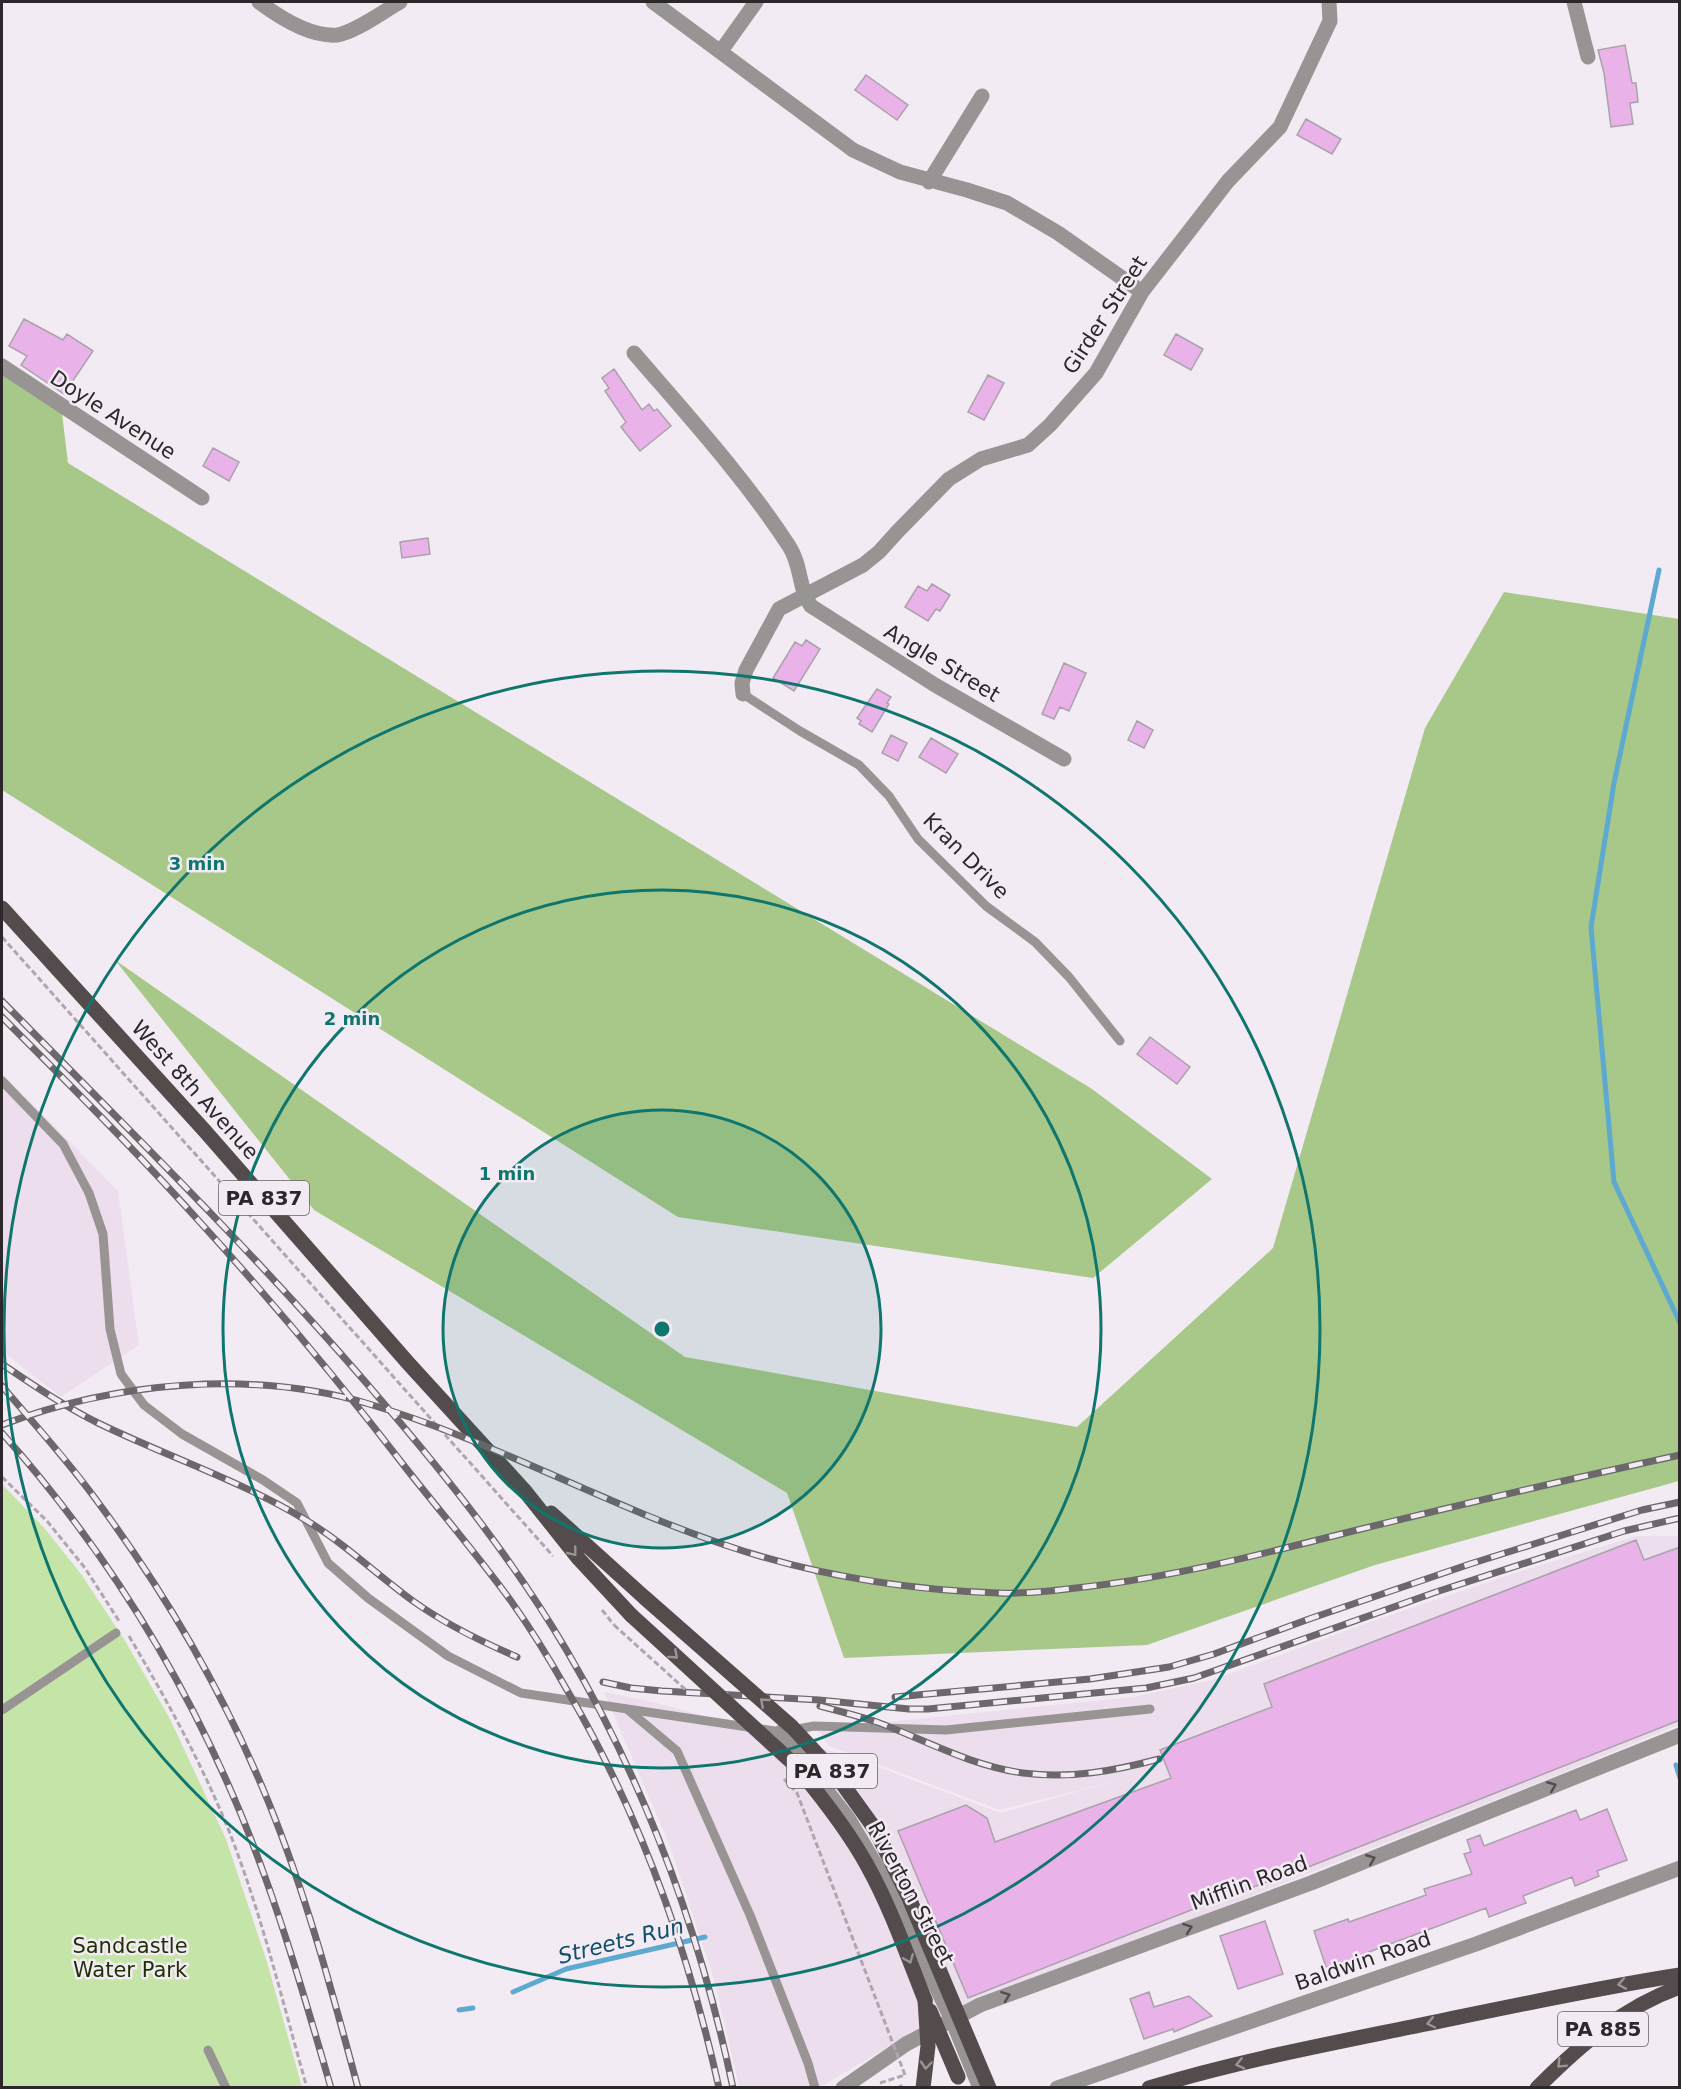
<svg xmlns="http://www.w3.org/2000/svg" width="1681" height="2089" font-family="'DejaVu Sans',sans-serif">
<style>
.built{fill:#ecdeec}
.green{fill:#c4e5a7}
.forest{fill:#a7c888}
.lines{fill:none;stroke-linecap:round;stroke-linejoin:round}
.stream{stroke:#5ea9d0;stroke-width:5}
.building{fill:#e9b3e9;stroke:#aaa2aa;stroke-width:1.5}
.path{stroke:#aea7ae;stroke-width:3;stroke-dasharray:6 3;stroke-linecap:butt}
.service{stroke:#999494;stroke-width:9}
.minor{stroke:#999494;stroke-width:15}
.primary{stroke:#544b4c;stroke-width:15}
.rail-casing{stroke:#6c676b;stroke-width:7}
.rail{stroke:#f3ebf3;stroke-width:4.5;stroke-dasharray:14;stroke-linecap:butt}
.path-bridge{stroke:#aea7ae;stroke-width:3;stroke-dasharray:6 3;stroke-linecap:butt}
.primary-bridge{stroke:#544b4c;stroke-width:15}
.oneway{stroke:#9c9397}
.oneway2{stroke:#524d4f}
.ring{fill:none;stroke:#0f766e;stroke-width:3}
.labels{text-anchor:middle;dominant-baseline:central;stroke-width:5;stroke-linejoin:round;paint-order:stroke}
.shield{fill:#f3ebf3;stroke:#676266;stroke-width:1.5}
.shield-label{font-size:20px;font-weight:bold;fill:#2b272a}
.street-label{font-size:21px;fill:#2b272a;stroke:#f3ebf3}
.park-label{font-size:21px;fill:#1c3001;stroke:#f3ebf3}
.water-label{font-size:22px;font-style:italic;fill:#114e69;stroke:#f3ebf3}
.centre{fill:#0f766e;stroke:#f3ebf3;stroke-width:3}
.ring-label{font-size:18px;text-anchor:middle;font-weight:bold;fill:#0f766e;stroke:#f3ebf3;stroke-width:5;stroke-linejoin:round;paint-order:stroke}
</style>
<rect width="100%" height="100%" fill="#f3ebf3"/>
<path class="built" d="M2 1073 118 1191 139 1345 61 1397 2 1351Z
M1636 1536H1679V1725L1518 1791 971 2006 913 2032 822 2086 739 2087 715 1982 670 1846 604 1692 653 1702 846 1755 1001 1813 1119 1780 1000 1810 829 1746 817 1729 1133 1697 1212 1680 1370 1622 1515 1573Z"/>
<path class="green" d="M2 1484 46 1530 81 1574 124 1639 170 1719 226 1839 267 1962 302 2087H2Z"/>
<path class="forest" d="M2 370 61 405 68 463 1092 1089 1212 1179 1093 1278 678 1217 2 790Z
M1504 592 1679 619V1481L1375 1565 1147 1645 844 1658 787 1493 314 1210 115 960 685 1357 1077 1427 1273 1248 1425 728Z"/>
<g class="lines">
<path class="stream" d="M1659 570 1614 783 1591 927 1614 1182 1680 1323
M1676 1765 1680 1778
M513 1992 566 1969 705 1937
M459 2010 473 2008"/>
</g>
<path class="building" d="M1625 45 1632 83H1636L1638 102 1630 103 1633 124 1611 127 1604 73 1598 50Z
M866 75 908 105 897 120 855 90Z
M1306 119 1341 139 1332 154 1297 135Z
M24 319 63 340 67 334 93 351 64 394 21 365 27 356 9 346Z
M1176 334 1203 349 1191 370 1164 355Z
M614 369 642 410 649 404 654 411 657 409 671 426 640 451 621 427 626 422 605 391 609 388 602 378Z
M988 375 1004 383 984 420 968 412Z
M213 448 239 462 229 481 203 466Z
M428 538 430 554 402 558 400 542Z
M932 584 950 595 940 611 936 609 928 621 905 607 918 586 927 591Z
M806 640 820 649 794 691 773 678 795 642 802 646Z
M1064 663 1086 673 1069 711 1060 707 1054 719 1042 714Z
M877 689 891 697 887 703 889 704 872 732 859 724 861 721 857 718Z
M1137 721 1153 730 1144 748 1128 740Z
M891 735 907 743 898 761 882 753Z
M931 738 958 754 946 773 919 757Z
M1150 1037 1190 1067 1177 1084 1137 1054Z
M1636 1540 1644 1560 1680 1547V1720L1288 1875 1219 1899 968 1998 898 1831 966 1805 987 1818 995 1842 1171 1778 1160 1750 1272 1707 1264 1684Z
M1607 1809 1627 1860 1597 1871 1599 1876 1575 1886 1572 1877 1523 1896 1526 1903 1489 1917 1486 1908 1361 1955V1956L1326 1967 1314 1931 1348 1919 1349 1922 1426 1895 1424 1889 1472 1874 1464 1854 1471 1852 1467 1840 1480 1835 1484 1846 1576 1810 1580 1820Z
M1265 1921 1283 1974 1238 1989 1220 1936Z
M1149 1992 1154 2007 1189 1996 1212 2016 1174 2032 1173 2029 1144 2039 1130 1999Z"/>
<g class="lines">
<path class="path" d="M2 937 553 1556
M2 1477 47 1521 85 1568 119 1621
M602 1610 614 1625
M129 1636C165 1697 200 1760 227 1826 261 1911 282 2000 307 2088
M880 2083 905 2075
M897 2088 903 2085V2088"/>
<path class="service" d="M743 694 800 731 859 765 889 796 918 839 986 906 1035 942 1069 977 1120 1041
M2 1081 63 1144 89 1193 103 1234 110 1329 121 1374 144 1405 182 1434 263 1480 297 1503 328 1563 368 1598 448 1656 521 1693 781 1732 814 1726 946 1730 1150 1709
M627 1709 677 1751 750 1915 808 2063 815 2088
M2 1710 116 1633
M208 2050 226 2088"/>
<path class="minor" d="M259 2C279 17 310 37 337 35 354 33 384 11 400 2
M653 2 853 150 900 172 967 190 1007 203 1058 233 1142 292
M1574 2 1588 57
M721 51 756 2
M929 182 982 96
M634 353C688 416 744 477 789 546 802 566 798 588 811 606L935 685 1064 759
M2 366 202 498
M743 694 742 683 746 670 779 609 863 565 879 552 898 531 949 479 981 459 1028 445 1050 425 1096 373 1142 292 1228 181 1280 127 1330 21 1329 2
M781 1732 848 1818 886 1882 952 2020 980 2088
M843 2088 906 2044 980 2005 1311 1883 1680 1735
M1057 2088 1476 1944 1680 1868"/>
<path class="primary" d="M2 908 204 1130 409 1364 524 1490 579 1559 631 1615
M551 1513 645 1598
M795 1765C821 1796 847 1829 867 1865 891 1908 907 1955 925 2000
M1149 2088C1234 2062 1323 2045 1411 2027 1500 2009 1589 1989 1680 1975
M1537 2088C1579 2046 1623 2007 1680 1987"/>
<defs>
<path id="rail" d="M2 1001C130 1131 261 1259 380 1399 448 1478 514 1561 567 1651 646 1786 701 1935 733 2088
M2 1017C68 1083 135 1150 198 1220 272 1301 342 1385 409 1472 443 1515 479 1557 511 1601 531 1629 550 1660 567 1690 639 1812 688 1949 719 2088
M2 1364C33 1385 64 1406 98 1423 166 1456 239 1480 304 1519 343 1542 376 1574 413 1601 445 1624 480 1641 517 1657
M2 1386C35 1425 70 1463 100 1505 168 1597 225 1696 268 1801 306 1894 332 1991 358 2088
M2 1425C114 1382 253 1369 369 1404 491 1440 604 1504 725 1545 813 1575 906 1590 998 1593 1024 1594 1051 1591 1076 1588 1169 1578 1259 1555 1349 1532 1459 1505 1569 1479 1680 1455
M2 1433C102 1545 182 1673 240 1812 277 1901 304 1995 331 2088
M603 1682 631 1688 662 1691 819 1700 909 1709H928L1146 1688 1194 1678 1436 1592 1624 1531 1680 1518
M895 1697 1090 1679 1169 1667 1214 1654 1309 1619 1470 1564 1642 1510 1680 1502
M820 1706C839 1711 858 1716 877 1722 925 1740 971 1766 1023 1773 1070 1779 1114 1771 1159 1759"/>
</defs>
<use href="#rail" class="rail-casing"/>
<use href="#rail" class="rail"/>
<path class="path-bridge" d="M614 1625 686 1690
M784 1779 797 1793 905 2075"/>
<path class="primary-bridge" d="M645 1598 792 1727 834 1772 875 1829 909 1898 989 2088
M631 1615 795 1765
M930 2011 958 2077
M923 2088 928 2046 925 2000"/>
</g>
<defs><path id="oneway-chevron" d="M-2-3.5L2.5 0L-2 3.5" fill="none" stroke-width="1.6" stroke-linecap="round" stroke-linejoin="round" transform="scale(1.5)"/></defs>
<g class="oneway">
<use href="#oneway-chevron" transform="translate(573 1552) rotate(51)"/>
<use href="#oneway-chevron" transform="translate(674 1655) rotate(42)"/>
<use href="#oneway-chevron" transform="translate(764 1702) rotate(-139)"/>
<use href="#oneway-chevron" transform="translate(909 1959) rotate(68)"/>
<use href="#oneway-chevron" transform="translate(1622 1984) rotate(170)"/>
<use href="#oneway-chevron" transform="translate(1431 2023) rotate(168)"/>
<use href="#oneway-chevron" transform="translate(1240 2064) rotate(167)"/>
<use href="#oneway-chevron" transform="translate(1561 2064) rotate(135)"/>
<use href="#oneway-chevron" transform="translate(926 2065) rotate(95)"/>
</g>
<g class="oneway2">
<use href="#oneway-chevron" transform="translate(1552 1786) rotate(-22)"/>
<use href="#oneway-chevron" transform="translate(1371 1859) rotate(-22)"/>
<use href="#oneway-chevron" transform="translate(1188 1928) rotate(-20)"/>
<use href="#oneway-chevron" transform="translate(1006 1996) rotate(-20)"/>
</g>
<circle cx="662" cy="1329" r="219" fill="#0f766e" fill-opacity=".12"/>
<g class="ring">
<circle cx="662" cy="1329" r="219"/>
<circle cx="662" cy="1329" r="439"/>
<circle cx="662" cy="1329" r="658"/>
</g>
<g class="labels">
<g class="shield">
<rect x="219" y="1181" width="90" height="34" rx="4.5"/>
<rect x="787" y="1754" width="90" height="34" rx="4.5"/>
<rect x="1558" y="2012" width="90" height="34" rx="4.5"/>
</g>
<g class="shield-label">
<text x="264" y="1198">PA 837</text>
<text x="832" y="1771">PA 837</text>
<text x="1603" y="2029">PA 885</text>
</g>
<g class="street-label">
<text transform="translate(1105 315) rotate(-57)">Girder Street</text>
<text transform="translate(113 415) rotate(33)">Doyle Avenue</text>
<text transform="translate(942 663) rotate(31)">Angle Street</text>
<text transform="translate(966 856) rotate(45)">Kran Drive</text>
<text transform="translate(195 1090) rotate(48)">West 8th Avenue</text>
<text transform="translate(1249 1883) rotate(-20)">Mifflin Road</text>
<text transform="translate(911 1893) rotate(62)">Riverton Street</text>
<text transform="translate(1363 1961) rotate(-19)">Baldwin Road</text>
</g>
<g class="park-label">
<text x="130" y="1946">Sandcastle<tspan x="130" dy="24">Water Park</tspan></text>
</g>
<g class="water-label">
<text transform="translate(621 1941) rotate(-14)">Streets Run</text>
</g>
</g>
<circle cx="662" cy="1329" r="9" class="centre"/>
<g class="ring-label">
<text x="197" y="870">3 min</text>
<text x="352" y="1025">2 min</text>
<text x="507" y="1180">1 min</text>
</g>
<rect width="1681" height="2089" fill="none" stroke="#2b272a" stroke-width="6"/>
</svg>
